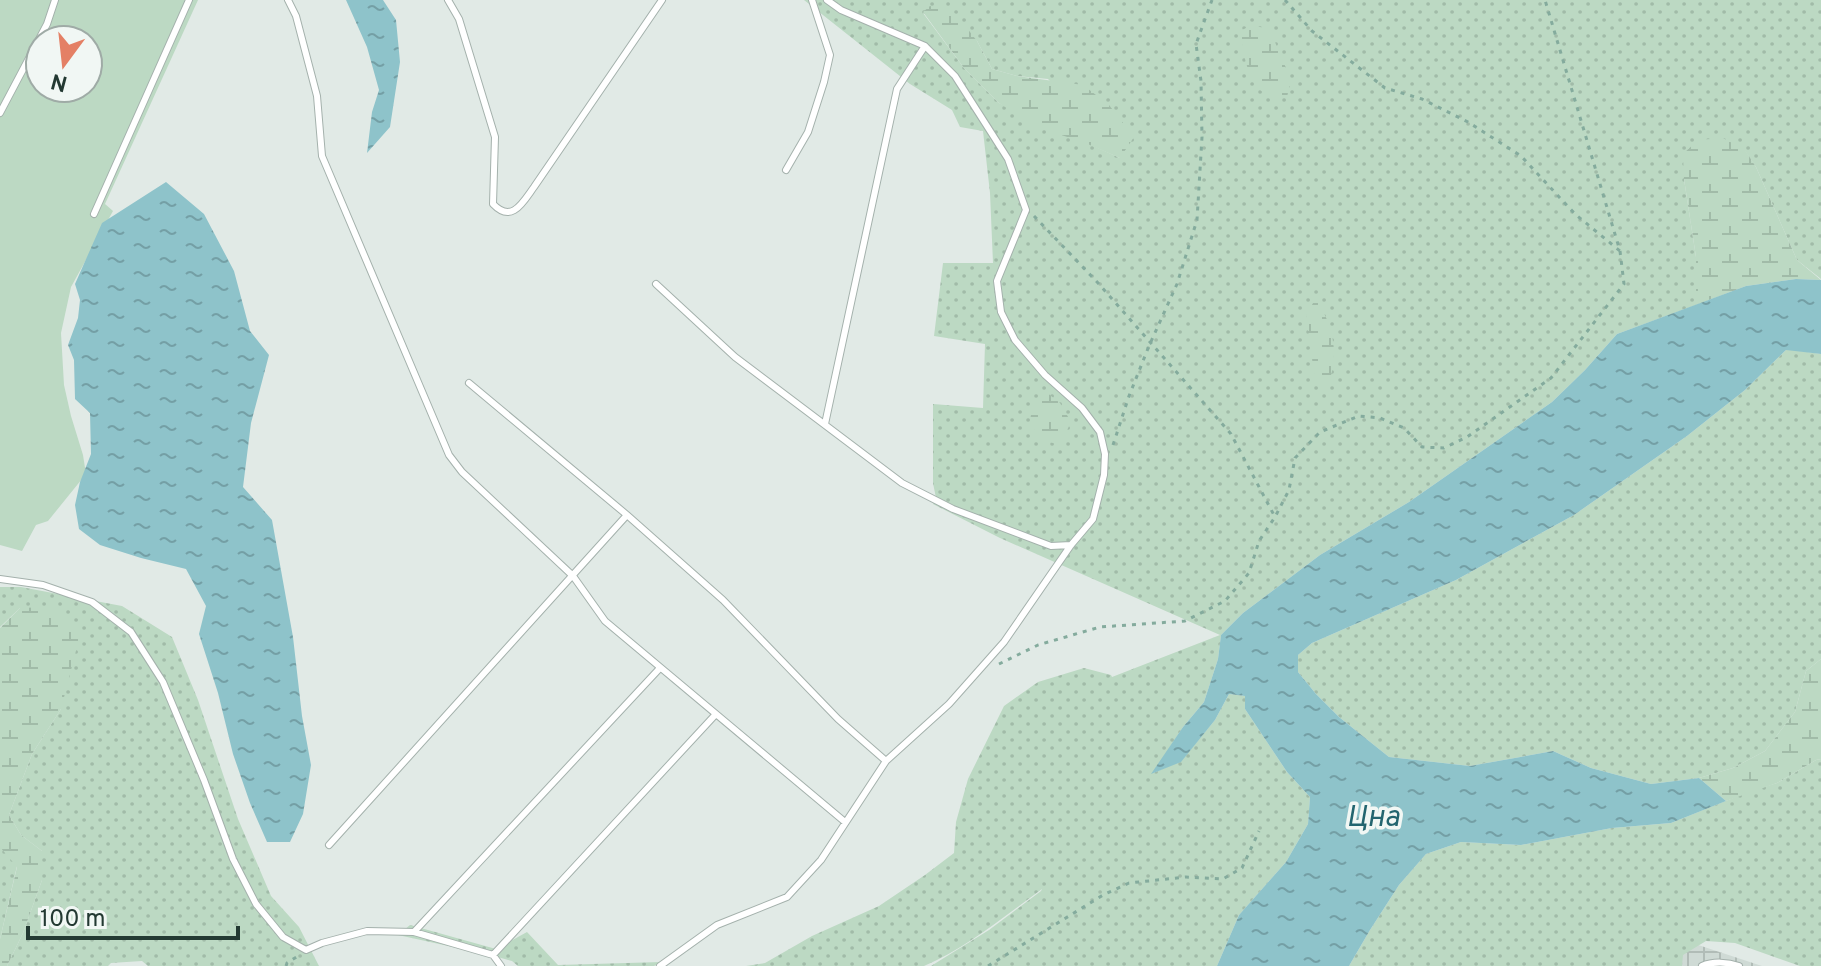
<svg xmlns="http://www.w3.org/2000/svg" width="1821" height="966" font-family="Overpass,sans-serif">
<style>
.industrial{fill:url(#industrial-grid)}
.grass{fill:url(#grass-dots);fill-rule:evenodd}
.wetland{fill:url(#wetland-marsh)}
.garden{fill:#bcd9c3;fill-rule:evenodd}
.water{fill:url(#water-ripples)}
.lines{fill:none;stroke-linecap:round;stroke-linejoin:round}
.service-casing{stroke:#a4b1ac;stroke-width:8}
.path{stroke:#84ab9d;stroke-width:3;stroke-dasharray:4 6;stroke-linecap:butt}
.service{stroke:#fff;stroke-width:6}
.labels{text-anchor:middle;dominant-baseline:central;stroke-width:7;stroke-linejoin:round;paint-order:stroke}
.water-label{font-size:30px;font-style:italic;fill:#23656f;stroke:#f1f7f4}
</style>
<defs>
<pattern id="industrial-grid" width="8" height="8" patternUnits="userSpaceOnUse" patternTransform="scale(2)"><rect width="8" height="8" fill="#cfdad5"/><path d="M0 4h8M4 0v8" fill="none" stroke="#b1bcb7"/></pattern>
<pattern id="grass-dots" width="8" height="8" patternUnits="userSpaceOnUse" patternTransform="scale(2)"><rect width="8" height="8" fill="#bcd9c3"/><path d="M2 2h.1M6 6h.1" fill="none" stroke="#a1bba8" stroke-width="1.8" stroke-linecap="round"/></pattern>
<pattern id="wetland-marsh" width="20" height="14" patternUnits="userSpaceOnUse" patternTransform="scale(2)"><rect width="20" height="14" fill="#bcd9c3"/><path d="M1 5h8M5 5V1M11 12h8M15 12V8" fill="none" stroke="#a1bba8"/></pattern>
<pattern id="water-ripples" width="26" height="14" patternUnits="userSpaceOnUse" patternTransform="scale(2)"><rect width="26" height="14" fill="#8ec3ca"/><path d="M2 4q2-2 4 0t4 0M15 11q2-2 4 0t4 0" fill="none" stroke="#749fa5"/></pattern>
</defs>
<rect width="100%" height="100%" fill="#e1eae6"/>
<path class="industrial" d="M1677 938 1762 966H1676Z"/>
<path class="grass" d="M804 0H1821V279L1797 260 1756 167 1745 151 1684 179 1696 257V305L1617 334 1585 370 1552 402 1409 502 1320 555 1243 613 1221 635 1218 659 1204 702 1183 727 1153 773 1181 761 1215 720 1229 694 1245 696V709L1287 772 1310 797 1308 824 1286 862 1239 915 1217 966H931L989 930 1041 891 1042 889C1006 915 965 949 924 966H746L765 963 812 936 879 906 925 875 954 853 956 822 968 779 1004 706 1038 682 1084 668 1111 675 1112 677 1220 635 1000 538 933 504 936 498 933 483V404L983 408 985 344 934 336 943 263H993L990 193 983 131 960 127 952 110 910 84ZM923 13 977 41 992 69 1017 76 1048 79 1120 158 999 103 964 68Z
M1787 349 1821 354V659L1806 671 1795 712 1765 751 1733 768 1699 778 1651 784 1591 768 1553 751 1470 766 1389 757 1339 717 1316 694 1298 672V655L1312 643 1456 580 1574 515 1687 436 1745 390Z
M0 587H21L122 606 172 637 198 700 238 819 271 896 299 927 319 966H148L142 961 111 963 108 966H7L23 933 42 880V851L21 835 9 815 32 754 61 709 20 608 0 627Z
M1821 759V966H1800L1735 943 1706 941 1683 955 1682 966H1349L1370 930 1399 885 1426 854 1461 842 1521 845 1612 828 1671 823 1748 792 1777 783 1816 760Z
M1 846 17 866 0 939V847Z
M410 925 496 949 527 932 558 965 661 962 654 966H518L512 961 494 956 398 935Z"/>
<path class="wetland" d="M930 6 956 14 977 41 992 69 1017 76 1083 85 1109 105 1134 137 1120 158 1083 142 1036 127 999 103 964 68 923 12Z
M1250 26 1269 28 1291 80 1287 97C1282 96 1273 97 1268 95 1247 86 1243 50 1240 31Z
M1723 138 1745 150 1756 167 1797 260 1821 280 1796 279 1746 286 1696 305V257L1684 179 1683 154 1698 140Z
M1316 298C1335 330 1341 359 1324 394L1314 373 1306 315Z
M1046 392 1060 403 1071 422 1060 445 1039 439 1030 421 1033 402Z
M48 607 71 617 80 635 61 709 32 754 9 815 21 835 42 851V880L23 933 7 966H0V939L17 867 0 847V628L20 608Z
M1821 659V759L1816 760 1777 783 1726 801 1699 778 1733 768 1765 751 1795 712 1806 671Z"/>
<path class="garden" d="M0 0H198L105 204 113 211 71 287 61 333 64 385 71 416 83 455 86 474 48 521 36 525 22 551 0 545ZM40 40H88V88H40Z"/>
<path class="water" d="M346 0H383L396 20 400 62 390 127 367 153 372 112 379 90 367 47Z
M166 182 204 214 234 271 250 331 269 355 251 423 243 487 272 520 293 637 302 716 311 765 303 814 290 842H267L250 803 233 754 218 693 199 634 206 606 186 569 141 558 100 545 79 529 75 505 80 482 91 454 90 413 75 399 74 360 68 345 78 318 80 300 75 284 102 223Z
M1796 279 1821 280V354L1786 350 1745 390 1687 436 1574 515 1456 580 1312 643 1298 655V672L1316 694 1339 717 1389 757 1470 766 1553 751 1591 768 1651 784 1699 778 1726 801 1671 823 1612 828 1521 845 1461 842 1426 854 1399 885 1370 930 1349 966H1217L1239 915 1286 862 1308 824 1310 797 1287 772 1245 709V696L1229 694 1215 720 1181 762 1151 774 1183 727 1204 702 1218 659 1221 635 1243 613 1320 555 1409 502 1552 402 1585 370 1617 334 1746 286Z"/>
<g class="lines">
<defs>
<path id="service" d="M288 0 296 16 317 96 322 156 449 455 462 472 573 576 605 621 845 822
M448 0 459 19 495 137 493 204C512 224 523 202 534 187L662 0
M0 113 47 24 55 0
M786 170 808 132 824 82 830 55 812 0
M94 214 189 0
M656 284 735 357 902 483 953 509 1051 546 1071 545
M469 383 627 515 723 600 838 719 886 761
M825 424 897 89 925 46
M0 579 43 585 92 602 131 632 163 682 204 780 233 859 256 904 283 937 306 950 322 943 367 931 414 932 493 955 501 966
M329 845 627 515
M414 932 660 668
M493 955 716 714
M660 966 717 925 787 897 821 860 886 761 949 704 1004 642 1071 545 1093 519 1104 475 1105 454 1100 432 1082 408 1045 375 1015 340 1001 312 997 281 1026 210 1008 159 955 76 925 46 841 10 827 0
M1702 966C1713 961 1728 962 1739 966"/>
</defs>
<use href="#service" class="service-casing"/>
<path class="path" d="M1285 0 1312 31 1385 88 1422 99 1468 122 1521 156 1575 214 1620 251
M1034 216 1098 283 1231 434 1275 517
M1113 445 1129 396 1149 346 1177 284 1197 220 1202 137 1201 81 1196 44 1212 0
M999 664 1038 645 1100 627 1185 621 1225 601 1249 573 1259 541 1275 517 1289 490 1295 458 1320 432 1359 416 1380 418 1404 428 1422 447 1444 448 1467 437 1551 378 1624 284 1620 251 1545 0
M286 966 287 963 298 956
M988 966 1103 895 1129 883 1186 877 1223 879 1242 868 1259 831"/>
<use href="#service" class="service"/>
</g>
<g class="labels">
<g class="water-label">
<text x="1373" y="818">Цна</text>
</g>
</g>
<g transform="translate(64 64) rotate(195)"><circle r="38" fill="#f1f7f4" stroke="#9faba6" stroke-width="2"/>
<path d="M0-6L14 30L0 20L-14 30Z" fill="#e48065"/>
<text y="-12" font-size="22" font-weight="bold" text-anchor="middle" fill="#233932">N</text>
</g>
<path d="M28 926v12h210v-12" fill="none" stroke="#233932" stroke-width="4"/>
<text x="40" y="926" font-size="24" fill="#233932" stroke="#f1f7f4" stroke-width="6" paint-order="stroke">100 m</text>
</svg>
